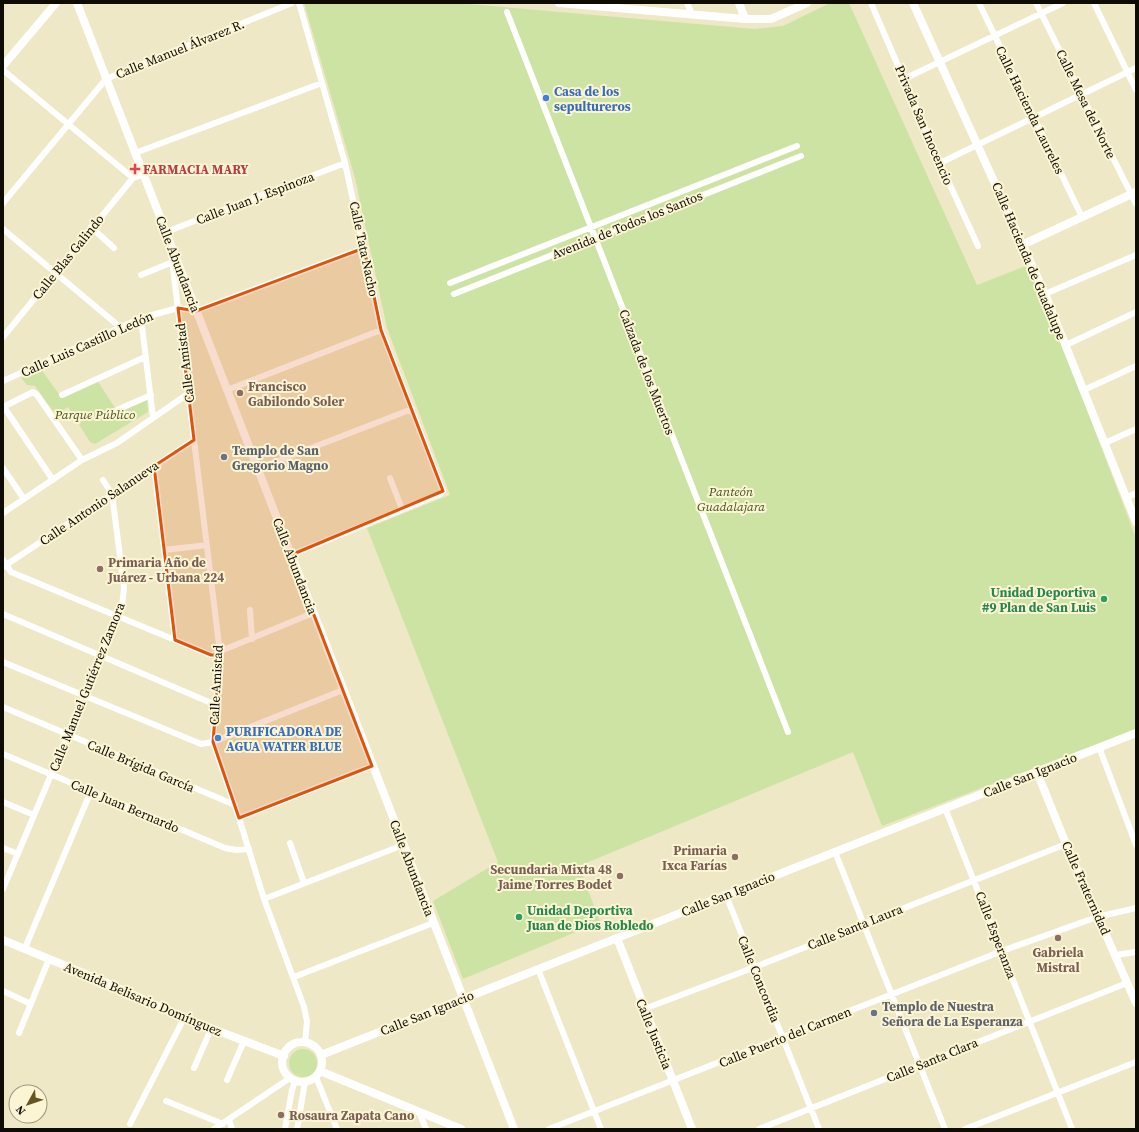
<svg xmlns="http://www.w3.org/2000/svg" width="1139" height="1132" font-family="'Source Serif 4',serif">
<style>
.green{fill:#cde3a3}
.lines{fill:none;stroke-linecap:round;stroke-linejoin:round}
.street{stroke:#fff;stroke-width:6}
.secondary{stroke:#fff;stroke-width:8}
.marked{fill:#dd550c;fill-opacity:0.2;stroke:#dd550c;stroke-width:3;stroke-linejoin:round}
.shop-dot{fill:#3f7fe0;stroke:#fcf5d4;stroke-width:1.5}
.health-dot{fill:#e0444e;stroke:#fcf5d4;stroke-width:1.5}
.education-dot{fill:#8d6e63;stroke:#fcf5d4;stroke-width:1.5}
.worship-dot{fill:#6b7280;stroke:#fcf5d4;stroke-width:1.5}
.leisure-dot{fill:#2e9e5b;stroke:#fcf5d4;stroke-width:1.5}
.labels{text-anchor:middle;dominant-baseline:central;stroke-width:4;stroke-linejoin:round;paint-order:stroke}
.street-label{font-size:13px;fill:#0e0b03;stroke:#fcf5d4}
.shop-label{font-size:13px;font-weight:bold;fill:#366cbe;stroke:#fcf5d4;text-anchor:start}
.health-label{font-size:13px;font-weight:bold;fill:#be3a42;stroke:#fcf5d4;text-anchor:start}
.education-label{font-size:13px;font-weight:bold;fill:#785e54;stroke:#fcf5d4;text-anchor:start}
.park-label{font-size:13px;font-style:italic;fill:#45551f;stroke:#fcf5d4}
.worship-label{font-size:13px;font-weight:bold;fill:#5b616d;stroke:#fcf5d4;text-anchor:start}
.leisure-label{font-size:13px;font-weight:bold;fill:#27864d;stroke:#fcf5d4;text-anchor:end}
</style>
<rect width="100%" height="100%" fill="#eee8c7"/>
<path class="green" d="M304 3H457L755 29 783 26 830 3H849L977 285 1031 264 1136 538V729L882 826 853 752 579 866 600 922 463 979 433 901 498 862 367 528 450 495 387 328 355 178Z
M41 369 61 397 97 380 117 411 147 398 148 412 95 444 90 442 68 407 56 415 35 386 27 385 21 378Z
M289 1063a14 14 0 1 1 28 0a14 14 0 1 1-28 0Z"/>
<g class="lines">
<path class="street" d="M687 3 692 14
M871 3 940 163 978 246
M979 3 1082 217
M1036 3 1136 204
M1094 3 1136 90
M507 12 788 732
M3 70 133 178 143 175
M904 79 1063 3
M135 153 322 83
M940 163 1136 68
M3 203 106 79 292 3
M91 227 114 248
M3 229 120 327
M166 232 345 163
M171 252 220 653 213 742 239 818 264 899 304 1007 307 1021 305 1043
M141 275 175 261
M450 283 797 146
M454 294 801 156
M1045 294 1136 255
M141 318 153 417
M3 337 133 178
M1066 345 1136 312
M3 381 141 318 178 308 196 311 364 248
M227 390 381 330
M1084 390 1136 366
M62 395 145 357
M3 407 33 392 37 395 82 460
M4 407 53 480
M117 410 151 395
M1105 443 1136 429
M154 466 175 640
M3 468 24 499
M257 469 412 409
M390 478 402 509
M1126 498 1136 493
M3 513 82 460 117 443 189 393
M164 550 207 545
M291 555 440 494 443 491 381 330 345 163 299 3
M3 560 11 572 211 655 313 613
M3 567 194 440
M250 610 252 639
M3 614 216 705
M3 662 201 744 213 742 343 690
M3 707 235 805
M1099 747 1136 845
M3 754 225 848 236 850 249 849
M3 802 34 815
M945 808 1072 1129
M239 818 372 766
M290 843 304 883
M3 848 18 854
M835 852 945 1129
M3 889 122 606 124 588 112 494 103 480
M726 895 819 1129
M264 899 403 845
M25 948 91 791
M1116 955 1136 952
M538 969 601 1129
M294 977 433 923
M3 991 31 1004
M644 1009 755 967 1066 844
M19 1033 49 959
M194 1068 211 1029
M316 1077 337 1129
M227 1080 244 1041
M166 1101 223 1124
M419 1112 426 1129
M229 1120 232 1129
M130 1124 184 1018
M214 1129 290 1078
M285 1129 292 1090 295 1081
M297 1129 305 1082
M549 1129 1002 951 1097 917 1136 908
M759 1129 1127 983
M965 1129 1136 1062"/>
<path class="secondary" d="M77 3 514 1129
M559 3 745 19H771L807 3
M739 3 745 19
M913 3 1045 294 1136 522
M3 66 56 3
M1024 244 1136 192
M1037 772 1066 844 1136 1003
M617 938 692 1129
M3 940 100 980 184 1018 284 1056
M282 1062a20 20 0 1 1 40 0a20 20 0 1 1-40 0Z
M321 1055 1136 733
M320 1071 461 1129"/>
</g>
<path class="marked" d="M364 248 381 330 443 491 291 555 372 766 239 818 213 742 220 655H211L175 640 154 466 194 440 178 308 196 311Z"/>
<g class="shop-dot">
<circle cx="546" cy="98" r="4"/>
<circle cx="218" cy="738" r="4"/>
</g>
<path class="health-dot" d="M133 163h4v4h4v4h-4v4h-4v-4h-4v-4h4z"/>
<g class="education-dot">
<circle cx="240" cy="393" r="4"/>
<circle cx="100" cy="569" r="4"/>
<circle cx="735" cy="857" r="4"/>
<circle cx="620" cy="876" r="4"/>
<circle cx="1058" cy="938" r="4"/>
<circle cx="281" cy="1115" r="4"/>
</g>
<g class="worship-dot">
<circle cx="224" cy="457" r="4"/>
<circle cx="874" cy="1013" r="4"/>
</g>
<g class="leisure-dot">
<circle cx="1104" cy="599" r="4"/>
<circle cx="519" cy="917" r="4"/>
</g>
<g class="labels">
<g class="street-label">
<text transform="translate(180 49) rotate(-22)">Calle Manuel Álvarez R.</text>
<text transform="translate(1086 104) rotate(64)">Calle Mesa del Norte</text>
<text transform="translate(1030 110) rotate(64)">Calle Hacienda Laureles</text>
<text transform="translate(924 125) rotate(67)">Privada San Inocencio</text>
<text transform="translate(255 198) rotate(-21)">Calle Juan J. Espinoza</text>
<text transform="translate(627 225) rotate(-22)">Avenida de Todos los Santos</text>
<text transform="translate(364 249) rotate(78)">Calle Tata Nacho</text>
<text transform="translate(68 257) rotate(-51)">Calle Blas Galindo</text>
<text transform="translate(1029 261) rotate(67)">Calle Hacienda de Guadalupe</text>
<text transform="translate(178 264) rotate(69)">Calle Abundancia</text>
<text transform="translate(87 344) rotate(-24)">Calle Luis Castillo Ledón</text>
<text transform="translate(185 363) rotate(-97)">Calle Amistad</text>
<text transform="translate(647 372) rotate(69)">Calzada de los Muertos</text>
<text transform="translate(99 503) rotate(-34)">Calle Antonio Salanueva</text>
<text transform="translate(295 566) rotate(69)">Calle Abundancia</text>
<text transform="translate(216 685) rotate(-87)">Calle Amistad</text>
<text transform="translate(87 687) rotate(-68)">Calle Manuel Gutiérrez Zamora</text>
<text transform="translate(141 766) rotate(23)">Calle Brígida García</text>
<text transform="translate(1030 775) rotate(-22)">Calle San Ignacio</text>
<text transform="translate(125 806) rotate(23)">Calle Juan Bernardo</text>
<text transform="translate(412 868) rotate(69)">Calle Abundancia</text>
<text transform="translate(1086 888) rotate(66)">Calle Fraternidad</text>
<text transform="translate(728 894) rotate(-22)">Calle San Ignacio</text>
<text transform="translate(855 927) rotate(-22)">Calle Santa Laura</text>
<text transform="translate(996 935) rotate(69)">Calle Esperanza</text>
<text transform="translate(759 979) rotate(68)">Calle Concordia</text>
<text transform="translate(143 999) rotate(23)">Avenida Belisario Domínguez</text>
<text transform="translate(427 1013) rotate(-22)">Calle San Ignacio</text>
<text transform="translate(654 1034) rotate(68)">Calle Justicia</text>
<text transform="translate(785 1037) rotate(-22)">Calle Puerto del Carmen</text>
<text transform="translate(932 1060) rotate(-22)">Calle Santa Clara</text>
</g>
<g class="shop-label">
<text x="554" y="91">Casa de los<tspan x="554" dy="15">sepultureros</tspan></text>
<text x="226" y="731">PURIFICADORA DE<tspan x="226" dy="15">AGUA WATER BLUE</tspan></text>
</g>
<g class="health-label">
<text x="143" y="169">FARMACIA MARY</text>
</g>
<g class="education-label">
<text x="248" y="386">Francisco<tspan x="248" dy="15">Gabilondo Soler</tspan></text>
<text x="108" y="562">Primaria Año de<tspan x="108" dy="15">Juárez - Urbana 224</tspan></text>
<text x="727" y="850" text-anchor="end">Primaria<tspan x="727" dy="15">Ixca Farías</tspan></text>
<text x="612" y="869" text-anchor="end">Secundaria Mixta 48<tspan x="612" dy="15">Jaime Torres Bodet</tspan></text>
<text x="1058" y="952" text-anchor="middle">Gabriela<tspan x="1058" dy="15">Mistral</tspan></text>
<text x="289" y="1115">Rosaura Zapata Cano</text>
</g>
<g class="park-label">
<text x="95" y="414">Parque Público</text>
<text x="731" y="491">Panteón<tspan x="731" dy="15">Guadalajara</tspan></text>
</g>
<g class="worship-label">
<text x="232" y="450">Templo de San<tspan x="232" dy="15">Gregorio Magno</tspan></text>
<text x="882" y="1006">Templo de Nuestra<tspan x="882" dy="15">Señora de La Esperanza</tspan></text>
</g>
<g class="leisure-label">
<text x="1096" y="592">Unidad Deportiva<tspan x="1096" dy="15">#9 Plan de San Luis</tspan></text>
<text x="527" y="910" text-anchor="start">Unidad Deportiva<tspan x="527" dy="15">Juan de Dios Robledo</tspan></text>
</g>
</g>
<rect width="1139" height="1132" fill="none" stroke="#0e0b03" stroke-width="8"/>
<g transform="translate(28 1104) rotate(230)"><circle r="19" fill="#fcf5d4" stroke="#9d9780"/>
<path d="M0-3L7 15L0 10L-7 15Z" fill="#645522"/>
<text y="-6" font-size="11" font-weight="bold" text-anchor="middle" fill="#0e0b03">N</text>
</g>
</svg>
